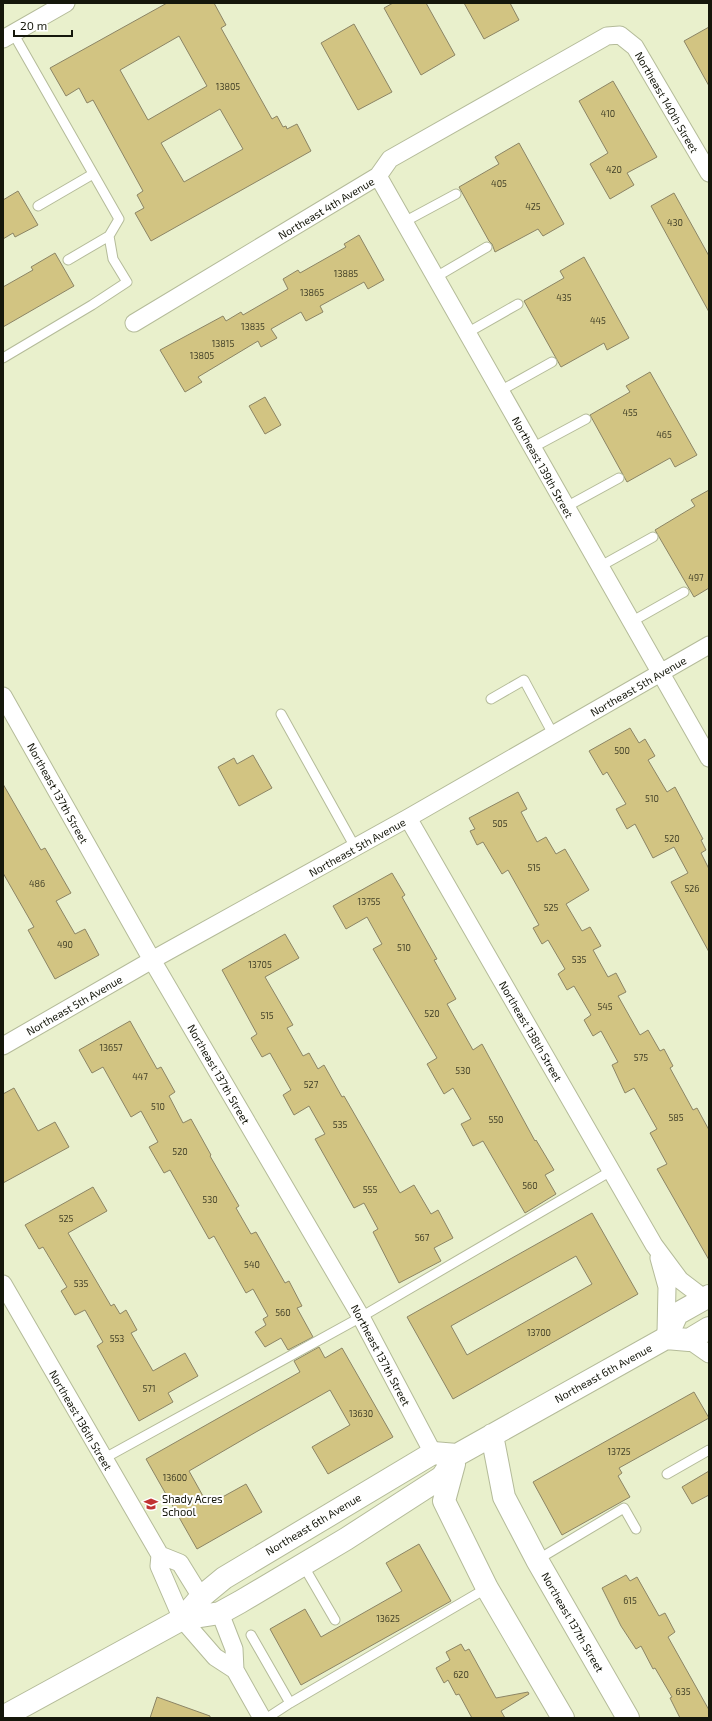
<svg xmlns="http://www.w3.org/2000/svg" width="712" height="1721" font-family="'Exo 2',sans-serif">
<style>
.building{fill:#d2c482;stroke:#8c8565;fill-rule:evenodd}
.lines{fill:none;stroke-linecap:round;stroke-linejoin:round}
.lane-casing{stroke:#b4bb99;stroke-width:11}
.street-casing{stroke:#b4bb99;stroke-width:19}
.secondary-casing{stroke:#b4bb99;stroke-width:24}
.lane{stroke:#fff;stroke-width:9}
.street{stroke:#fff;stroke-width:17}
.secondary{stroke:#fff;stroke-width:22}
.labels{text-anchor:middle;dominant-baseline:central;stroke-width:4;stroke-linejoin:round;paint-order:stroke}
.number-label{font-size:9px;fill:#444229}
.street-label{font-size:11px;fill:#15170b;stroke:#fff}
.poi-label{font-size:11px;fill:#15170b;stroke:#fff;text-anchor:start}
</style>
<rect width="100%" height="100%" fill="#e9f0cc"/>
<path class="building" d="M167 3H214L226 25 221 28 272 119 277 116 283 127 286 126 287 129 297 124 311 151 151 241 135 213 144 208 137 195 143 191 93 100 87 103 79 88 66 96 50 68ZM179 36 207 86 148 120 120 70ZM220 109 243 149 184 182 161 143Z
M393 3H426L455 55 421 75 384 8Z
M464 3H510L519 20 484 39Z
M354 24 392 92 358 110 321 43Z
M709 27V86L684 41Z
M613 81 657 157 627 173 634 185 610 199 590 164 608 153 579 101Z
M519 143 564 224 543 236 538 229 495 252 492 244 489 241 459 187 499 164 495 157Z
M18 191 38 225 15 237 13 233 3 239V200Z
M674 193 709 256V312L651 206Z
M359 235 384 280 368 289 364 282 320 306 323 312 306 321 301 312 271 329 277 338 261 347 258 341 198 377 202 382 185 392 160 350 223 316 226 321 241 312 243 315 288 289 283 279 298 270 300 273 346 247 344 244Z
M55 253 74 286 3 327V287L33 270 31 267Z
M584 257 629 338 607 350 604 343 561 367 524 301 564 278 560 271Z
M650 372 697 455 675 467 670 458 627 482 590 415 630 392 626 386Z
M265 397 281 425 265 434 249 406Z
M709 490V588L694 597 655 530 695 506 691 500Z
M630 728 639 743 645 739 655 756 648 760 667 792 675 787 703 839 701 840 706 850 701 853 709 869V952L671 882 688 873 674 847 653 858 635 824 627 829 616 809 626 804 607 772 603 775 589 751Z
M253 755 272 788 239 806 218 767 234 758 237 764Z
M3 784 41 850 45 848 71 893 56 901 75 934 85 929 99 955 55 979 28 930 34 927 3 873Z
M518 792 527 809 521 812 537 842 546 837 556 854 565 849 589 890 566 904 582 931 590 927 601 946 593 950 608 977 616 973 626 992 618 996 640 1035 648 1030 660 1051 664 1049 673 1066 670 1068 693 1110 697 1108 709 1130V1260L657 1169 667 1164 650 1133 657 1129 634 1088 625 1093 612 1065 618 1062 601 1031 593 1036 584 1020 591 1015 574 986 567 990 558 974 565 969 548 940 542 944 533 928 539 925 508 870 502 874 483 842 477 845 470 831 475 829 469 818Z
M392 873 405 895 402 897 437 959 434 960 456 999 447 1004 473 1050 482 1044 535 1141 536 1140 554 1170 545 1175 556 1194 525 1213 483 1141 473 1146 461 1124 471 1119 453 1088 444 1094 427 1064 437 1058 373 949 382 944 367 917 346 929 333 906Z
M285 934 299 958 265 977 293 1025 287 1028 303 1056 309 1053 318 1069 324 1065 342 1097 344 1096 400 1193 414 1185 431 1214 438 1210 453 1238 434 1248 441 1261 399 1283 373 1232 378 1229 364 1203 354 1208 315 1139 325 1134 309 1106 294 1115 283 1095 291 1090 270 1053 262 1057 251 1038 257 1034 222 970Z
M130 1021 157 1069 161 1067 175 1092 169 1096 183 1123 191 1119 211 1155 210 1156 239 1206 236 1208 251 1234 256 1232 285 1283 289 1281 302 1306 297 1308 313 1337 288 1350 281 1338 265 1347 255 1332 266 1325 263 1319 268 1316 253 1289 246 1293 214 1236 209 1239 170 1170 164 1173 149 1147 158 1142 141 1111 131 1117 103 1067 92 1073 79 1050Z
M14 1088 38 1131 55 1122 69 1147 3 1183V1094Z
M93 1187 107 1211 68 1233 111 1306 114 1304 120 1314 126 1310 137 1330 131 1333 153 1371 185 1353 198 1376 168 1393 173 1402 139 1421 97 1346 103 1342 85 1310 75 1315 61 1291 67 1287 43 1247 39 1249 25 1225Z
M592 1213 638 1294 453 1399 407 1317ZM576 1256 592 1284 467 1355 451 1326Z
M319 1347 325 1358 342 1348 393 1437 328 1474 312 1447 350 1425 330 1390 256 1432 189 1471 208 1505 246 1484 262 1512 197 1549 146 1459 300 1372 294 1361Z
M694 1392 709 1418 619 1468 622 1473 618 1476 630 1497 562 1535 533 1482Z
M709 1471V1495L692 1504 682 1487Z
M419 1544 451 1601 301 1685 270 1629 305 1609 321 1637 402 1591 386 1563Z
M626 1575 630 1581 637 1577 659 1616 665 1613 675 1632 668 1637 709 1710V1718H680L670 1698 672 1697 655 1668 653 1669 641 1646 636 1649 621 1626 602 1588Z
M461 1644 465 1651 469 1649 496 1698 528 1692 529 1694 501 1711 505 1718H472L459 1694 456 1695 448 1680 444 1683 436 1668 450 1660 446 1652Z
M157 1697 210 1716V1718H150Z"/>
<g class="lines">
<defs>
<path id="lane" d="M38 206 93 174
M404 222 456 194
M68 260 109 236
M436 277 487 247
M467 333 518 304
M3 358 92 305 127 282 113 259 109 236 119 219 13 33
M500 391 552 362
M532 448 586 419
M566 507 619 478
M599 567 653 537
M631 622 684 592
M491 699 524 680 553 734
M281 714 355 847
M103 1459 361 1317 611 1171
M667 1474 709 1450
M537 1560 624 1508 636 1529
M303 1565 335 1620
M251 1635 290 1703 487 1588
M267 1718 290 1703"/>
<path id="street" d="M3 39 66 3
M378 176 709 758
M134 323 378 176 390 159 607 36 620 35 635 47 709 173
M3 696 152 960 361 1317 433 1453
M408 818 654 1245 680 1280 705 1299
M3 1046 152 960 408 818 709 645
M659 1258 667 1287 666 1333
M3 1284 160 1555 180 1563 201 1597
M689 1340 709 1354
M160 1555 159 1566 182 1619 215 1657 235 1670 262 1718
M220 1613 234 1649 235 1670"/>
<path id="secondary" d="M666 1338 677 1314 709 1296
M492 1435 504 1497 537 1560 628 1718
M454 1464 444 1501 487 1588 563 1718
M182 1619 201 1597 224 1578 433 1453 457 1455
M3 1717 182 1619 220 1613 240 1602 346 1539 442 1477 457 1455 666 1338 689 1340 709 1328"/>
</defs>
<use href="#lane" class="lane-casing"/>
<use href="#street" class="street-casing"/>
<use href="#secondary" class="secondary-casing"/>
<use href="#lane" class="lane"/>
<use href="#street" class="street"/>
<use href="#secondary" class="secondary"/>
</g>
<defs>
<symbol id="school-bare" viewBox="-9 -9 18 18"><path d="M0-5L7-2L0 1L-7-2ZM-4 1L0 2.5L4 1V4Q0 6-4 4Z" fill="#c13232" stroke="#fff" stroke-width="2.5" paint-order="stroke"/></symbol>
</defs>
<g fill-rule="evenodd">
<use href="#school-bare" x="141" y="1494" width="20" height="20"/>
</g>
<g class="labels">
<g class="number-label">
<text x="228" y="86">13805</text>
<text x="608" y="113">410</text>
<text x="614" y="169">420</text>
<text x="499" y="183">405</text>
<text x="533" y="206">425</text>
<text x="675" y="222">430</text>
<text x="346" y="273">13885</text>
<text x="312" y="292">13865</text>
<text x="564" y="297">435</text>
<text x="598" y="320">445</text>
<text x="253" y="326">13835</text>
<text x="223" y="343">13815</text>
<text x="202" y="355">13805</text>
<text x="630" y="412">455</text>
<text x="664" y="434">465</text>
<text x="696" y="577">497</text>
<text x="622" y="750">500</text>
<text x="652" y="798">510</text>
<text x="500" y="823">505</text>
<text x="672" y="838">520</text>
<text x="534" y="867">515</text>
<text x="37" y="883">486</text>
<text x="692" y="888">526</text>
<text x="369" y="901">13755</text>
<text x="551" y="907">525</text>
<text x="65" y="944">490</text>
<text x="404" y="947">510</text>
<text x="579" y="959">535</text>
<text x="260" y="964">13705</text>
<text x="605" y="1006">545</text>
<text x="432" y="1013">520</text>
<text x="267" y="1015">515</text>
<text x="111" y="1047">13657</text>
<text x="641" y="1057">575</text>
<text x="463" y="1070">530</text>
<text x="140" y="1076">447</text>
<text x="311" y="1084">527</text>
<text x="158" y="1106">510</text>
<text x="676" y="1117">585</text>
<text x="496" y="1119">550</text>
<text x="340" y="1124">535</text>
<text x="180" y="1151">520</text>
<text x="530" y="1185">560</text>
<text x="370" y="1189">555</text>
<text x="210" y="1199">530</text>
<text x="66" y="1218">525</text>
<text x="422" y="1237">567</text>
<text x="252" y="1264">540</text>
<text x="81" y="1283">535</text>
<text x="283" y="1312">560</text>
<text x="539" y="1332">13700</text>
<text x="117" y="1338">553</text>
<text x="149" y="1388">571</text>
<text x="361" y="1413">13630</text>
<text x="619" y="1451">13725</text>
<text x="175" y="1477">13600</text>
<text x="630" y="1600">615</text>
<text x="388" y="1618">13625</text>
<text x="461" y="1674">620</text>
<text x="683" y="1691">635</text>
</g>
<g class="street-label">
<text transform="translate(667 102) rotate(60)">Northeast 140th Street</text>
<text transform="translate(326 208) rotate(-31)">Northeast 4th Avenue</text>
<text transform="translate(543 467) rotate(61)">Northeast 139th Street</text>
<text transform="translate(638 686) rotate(-30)">Northeast 5th Avenue</text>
<text transform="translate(58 793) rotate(61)">Northeast 137th Street</text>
<text transform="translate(357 847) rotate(-29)">Northeast 5th Avenue</text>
<text transform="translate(74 1005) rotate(-30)">Northeast 5th Avenue</text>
<text transform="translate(531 1031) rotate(60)">Northeast 138th Street</text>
<text transform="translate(219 1074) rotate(60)">Northeast 137th Street</text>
<text transform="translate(381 1355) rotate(62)">Northeast 137th Street</text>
<text transform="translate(603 1373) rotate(-29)">Northeast 6th Avenue</text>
<text transform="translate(81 1420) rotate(60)">Northeast 136th Street</text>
<text transform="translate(313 1524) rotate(-31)">Northeast 6th Avenue</text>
<text transform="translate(573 1622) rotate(60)">Northeast 137th Street</text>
</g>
<g class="poi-label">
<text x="162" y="1498">Shady Acres<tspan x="162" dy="13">School</tspan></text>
</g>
</g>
<rect width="712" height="1721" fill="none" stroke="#15170b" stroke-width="8"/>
<path d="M14 30v6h58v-6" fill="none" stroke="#15170b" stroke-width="2"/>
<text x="20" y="30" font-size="12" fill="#15170b" stroke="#ffffff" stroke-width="3" paint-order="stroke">20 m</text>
</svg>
